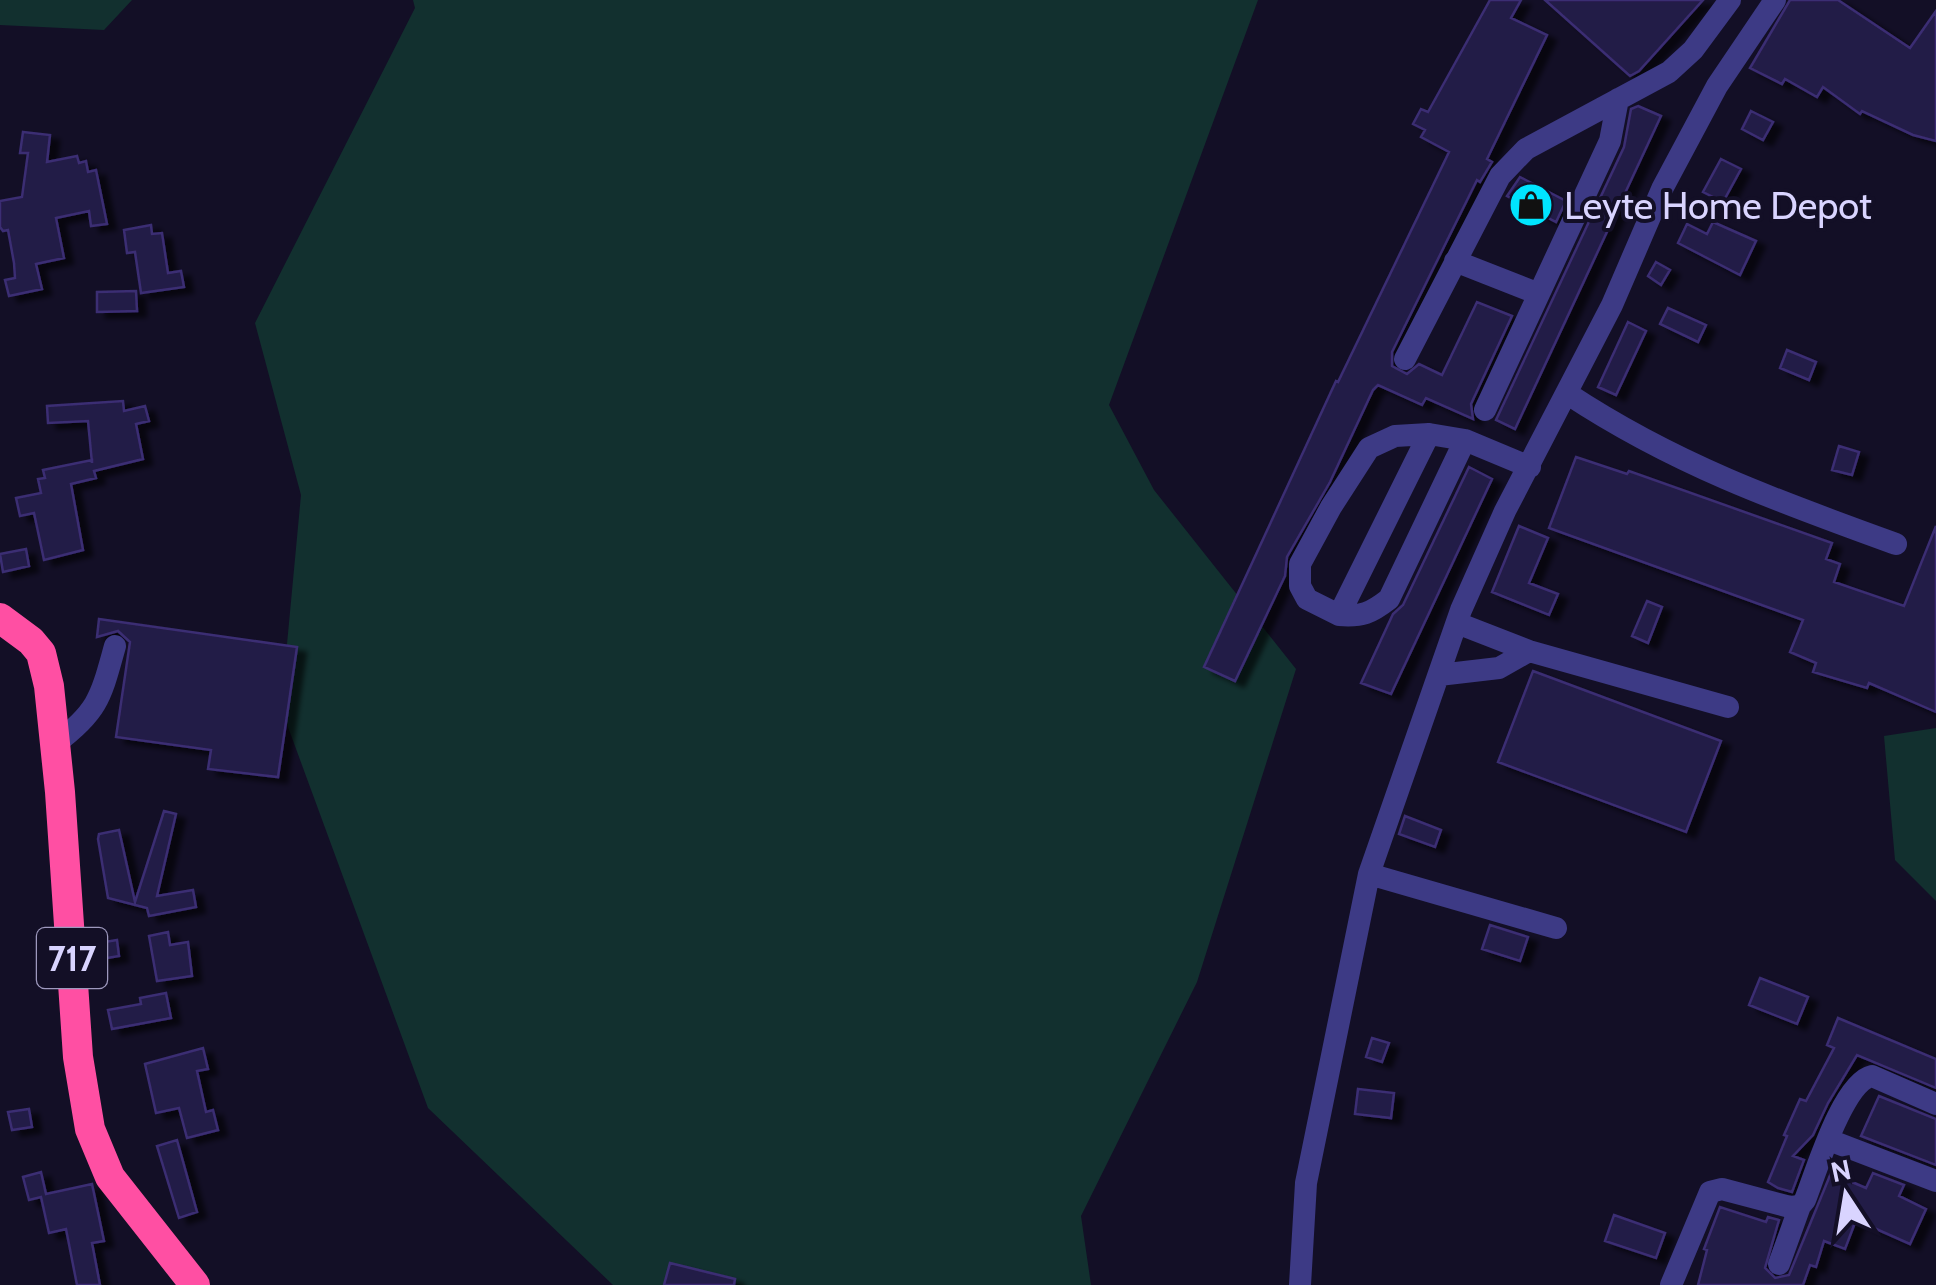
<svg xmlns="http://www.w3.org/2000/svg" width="1936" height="1285" font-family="Cabin,sans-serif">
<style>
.green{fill:#12302f}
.building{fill:#241b47;stroke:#3b2d73;stroke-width:2.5;filter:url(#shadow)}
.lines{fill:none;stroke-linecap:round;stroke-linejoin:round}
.minor{stroke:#3d3a85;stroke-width:22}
.highway{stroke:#ff4fa3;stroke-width:30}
.labels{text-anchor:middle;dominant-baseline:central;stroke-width:8;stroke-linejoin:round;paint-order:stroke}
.shield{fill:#130f26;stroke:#9e99be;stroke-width:2.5}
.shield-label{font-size:35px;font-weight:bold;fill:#d9d4ff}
.poi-label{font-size:38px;fill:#d9d4ff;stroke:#130f26;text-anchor:start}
</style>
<defs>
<filter id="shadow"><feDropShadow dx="9" dy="5.5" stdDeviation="2.5" flood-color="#0009"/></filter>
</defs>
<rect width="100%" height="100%" fill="#130f26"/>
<path class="green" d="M0 0H132L104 30 0 25Z
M413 0H1258L1109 405 1154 490 1296 669 1197 982 1081 1216 1091 1285H613L428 1108 281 708 301 495 255 323 415 8Z
M1936 728V901L1895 860 1884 736Z"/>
<path class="building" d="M1490 0H1521L1511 18 1547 35 1487 159 1492 162 1480 182 1477 180 1392 352V366L1407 374 1419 364 1442 375 1477 302 1512 316 1471 404 1473 419 1426 398 1422 405 1378 385 1373 390 1330 482 1287 557 1285 576 1235 681 1204 667 1336 381 1338 382 1449 152 1421 137 1425 130 1413 124 1421 109 1428 112Z
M1545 0H1703L1639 71 1630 76Z
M1790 0H1838L1910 48 1936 11V141L1913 135 1862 111 1860 114 1823 87 1817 97 1785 79 1782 84 1750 68Z
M1638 106 1661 116 1515 429 1496 420 1624 147 1631 109Z
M1751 111 1773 122 1763 140 1742 129Z
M23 132 50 135 47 162 77 156 79 163 86 161 88 172 96 170 107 224 91 226 89 211 56 218 64 258 36 264 42 289 9 296 5 280 15 278 14 263 8 230 3 231 0 227V201L22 197 28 153H20Z
M1721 159 1741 169 1723 202 1703 192Z
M1520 177 1566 201 1556 222 1507 196Z
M1713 222 1756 241 1740 275 1678 243 1687 224 1707 234Z
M151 225 152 234 162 233 168 273 181 271 184 287 141 293 135 252 127 253 124 230Z
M1656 262 1670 270 1661 285 1648 276Z
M136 291 137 311 97 312V292Z
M1668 308 1706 325 1698 342 1660 324Z
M1628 322 1646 331 1616 395 1598 387Z
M1787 350 1816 362 1809 380 1780 368Z
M123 401 124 411 145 406 149 421 136 424 143 459 94 471 96 478 71 484 83 550 44 560 34 513 20 516 16 498 41 493 38 479 45 478 43 470 92 460V463L88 421 48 423 47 406Z
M1839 446 1859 452 1852 475 1832 470Z
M1576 457 1627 474 1629 471 1832 543 1826 559 1840 564 1834 582 1904 606 1936 526V712L1869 683 1867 688 1813 672 1816 663 1790 652 1803 620 1549 528Z
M1469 467 1492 479 1391 694 1361 683 1393 614 1403 605Z
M1519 526 1548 538 1529 583 1558 594 1549 615 1492 592Z
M26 549 29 566 3 572 0 554Z
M1647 601 1662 607 1648 643 1632 636Z
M99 619 297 647 278 777 208 769 211 750 116 737 130 642 118 631 97 637Z
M1533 671 1721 741 1686 832 1498 762Z
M164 811 176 814 157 896 193 890 196 907 149 916 147 908 108 898 98 839 99 834 119 830 135 902Z
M1405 816 1441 830 1435 847 1399 834Z
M1490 925 1528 937 1520 961 1482 949Z
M168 932 170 945 188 942 192 976 157 981 149 936Z
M117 940 119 956 101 959 99 943Z
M1760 978 1808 997 1797 1024 1749 1005Z
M166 993 171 1018 112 1029 108 1010 141 1004 140 998Z
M1838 1018 1936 1059V1088L1857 1055 1828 1103 1813 1135 1793 1156 1804 1160 1792 1192 1778 1188 1768 1182 1787 1136 1784 1135 1800 1099 1806 1101 1834 1048 1827 1045Z
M1372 1038 1389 1043 1382 1062 1366 1057Z
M203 1048 208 1069 197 1071 206 1112 213 1110 218 1130 187 1138 179 1108 156 1113 145 1064Z
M1358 1089 1394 1093 1391 1118 1355 1114Z
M1879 1096 1936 1119V1165L1861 1136Z
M29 1109 32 1127 12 1130 8 1112Z
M177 1140 197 1212 179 1218 157 1146Z
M41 1172 46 1194 92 1184 104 1241 92 1243 100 1285H77L66 1229 49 1233 41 1197 29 1200 23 1177Z
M1831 1173 1866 1188 1873 1173 1904 1185 1899 1196 1926 1209 1910 1244 1856 1220 1845 1249 1824 1241 1816 1267 1810 1265 1803 1285H1698L1707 1250 1704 1249 1720 1207 1766 1222 1768 1217 1779 1220 1765 1268 1775 1278 1789 1275Z
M1614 1215 1665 1233 1656 1258 1605 1241Z
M670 1263 735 1279 734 1285H664Z"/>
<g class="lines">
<path class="minor" d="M1455 261 1539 294
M1405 359 1500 176 1526 149 1669 72 1693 50 1730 0
M1568 394C1674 464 1777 501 1896 544
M1485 410 1610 141 1618 99
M1429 434 1339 615 1307 599 1300 586V564L1331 507 1369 448 1395 436 1429 434 1465 440 1530 467
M1339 615C1362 617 1371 613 1389 599L1465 440
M1457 623 1529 651 1728 707
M1439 675 1499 668 1529 651
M56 743C99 711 101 696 115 646
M1369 874 1556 928
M1829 1140 1936 1181
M1779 1264 1800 1206
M1300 1285 1306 1183 1369 874 1461 610 1505 511 1612 305 1662 189 1717 86 1775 0
M1671 1285 1710 1192 1722 1189 1790 1207 1800 1206 1805 1200C1816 1172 1843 1082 1872 1076L1936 1104"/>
<path class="highway" d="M0 618 31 641 41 653 49 686 60 792 78 1057 90 1129 110 1177 195 1285"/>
</g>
<defs>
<symbol id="shop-disc" viewBox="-11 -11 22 22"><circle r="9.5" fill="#00e5ff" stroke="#130f26"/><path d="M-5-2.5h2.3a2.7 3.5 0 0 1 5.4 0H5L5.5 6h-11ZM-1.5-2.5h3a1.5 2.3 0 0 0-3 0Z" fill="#111"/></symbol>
</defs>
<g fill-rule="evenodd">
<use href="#shop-disc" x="1506" y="180" width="50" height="50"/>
</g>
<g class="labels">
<rect class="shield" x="37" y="928" width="70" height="60" rx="8"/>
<g class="shield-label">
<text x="72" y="958">717</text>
</g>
<g class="poi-label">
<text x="1564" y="205">Leyte Home Depot</text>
</g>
</g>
<g transform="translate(1846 1195) rotate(348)" stroke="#130f26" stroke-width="8" paint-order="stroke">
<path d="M0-8L18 38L0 25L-18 38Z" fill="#d9d4ff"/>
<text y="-15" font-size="28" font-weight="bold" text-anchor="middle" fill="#d9d4ff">N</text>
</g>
</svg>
